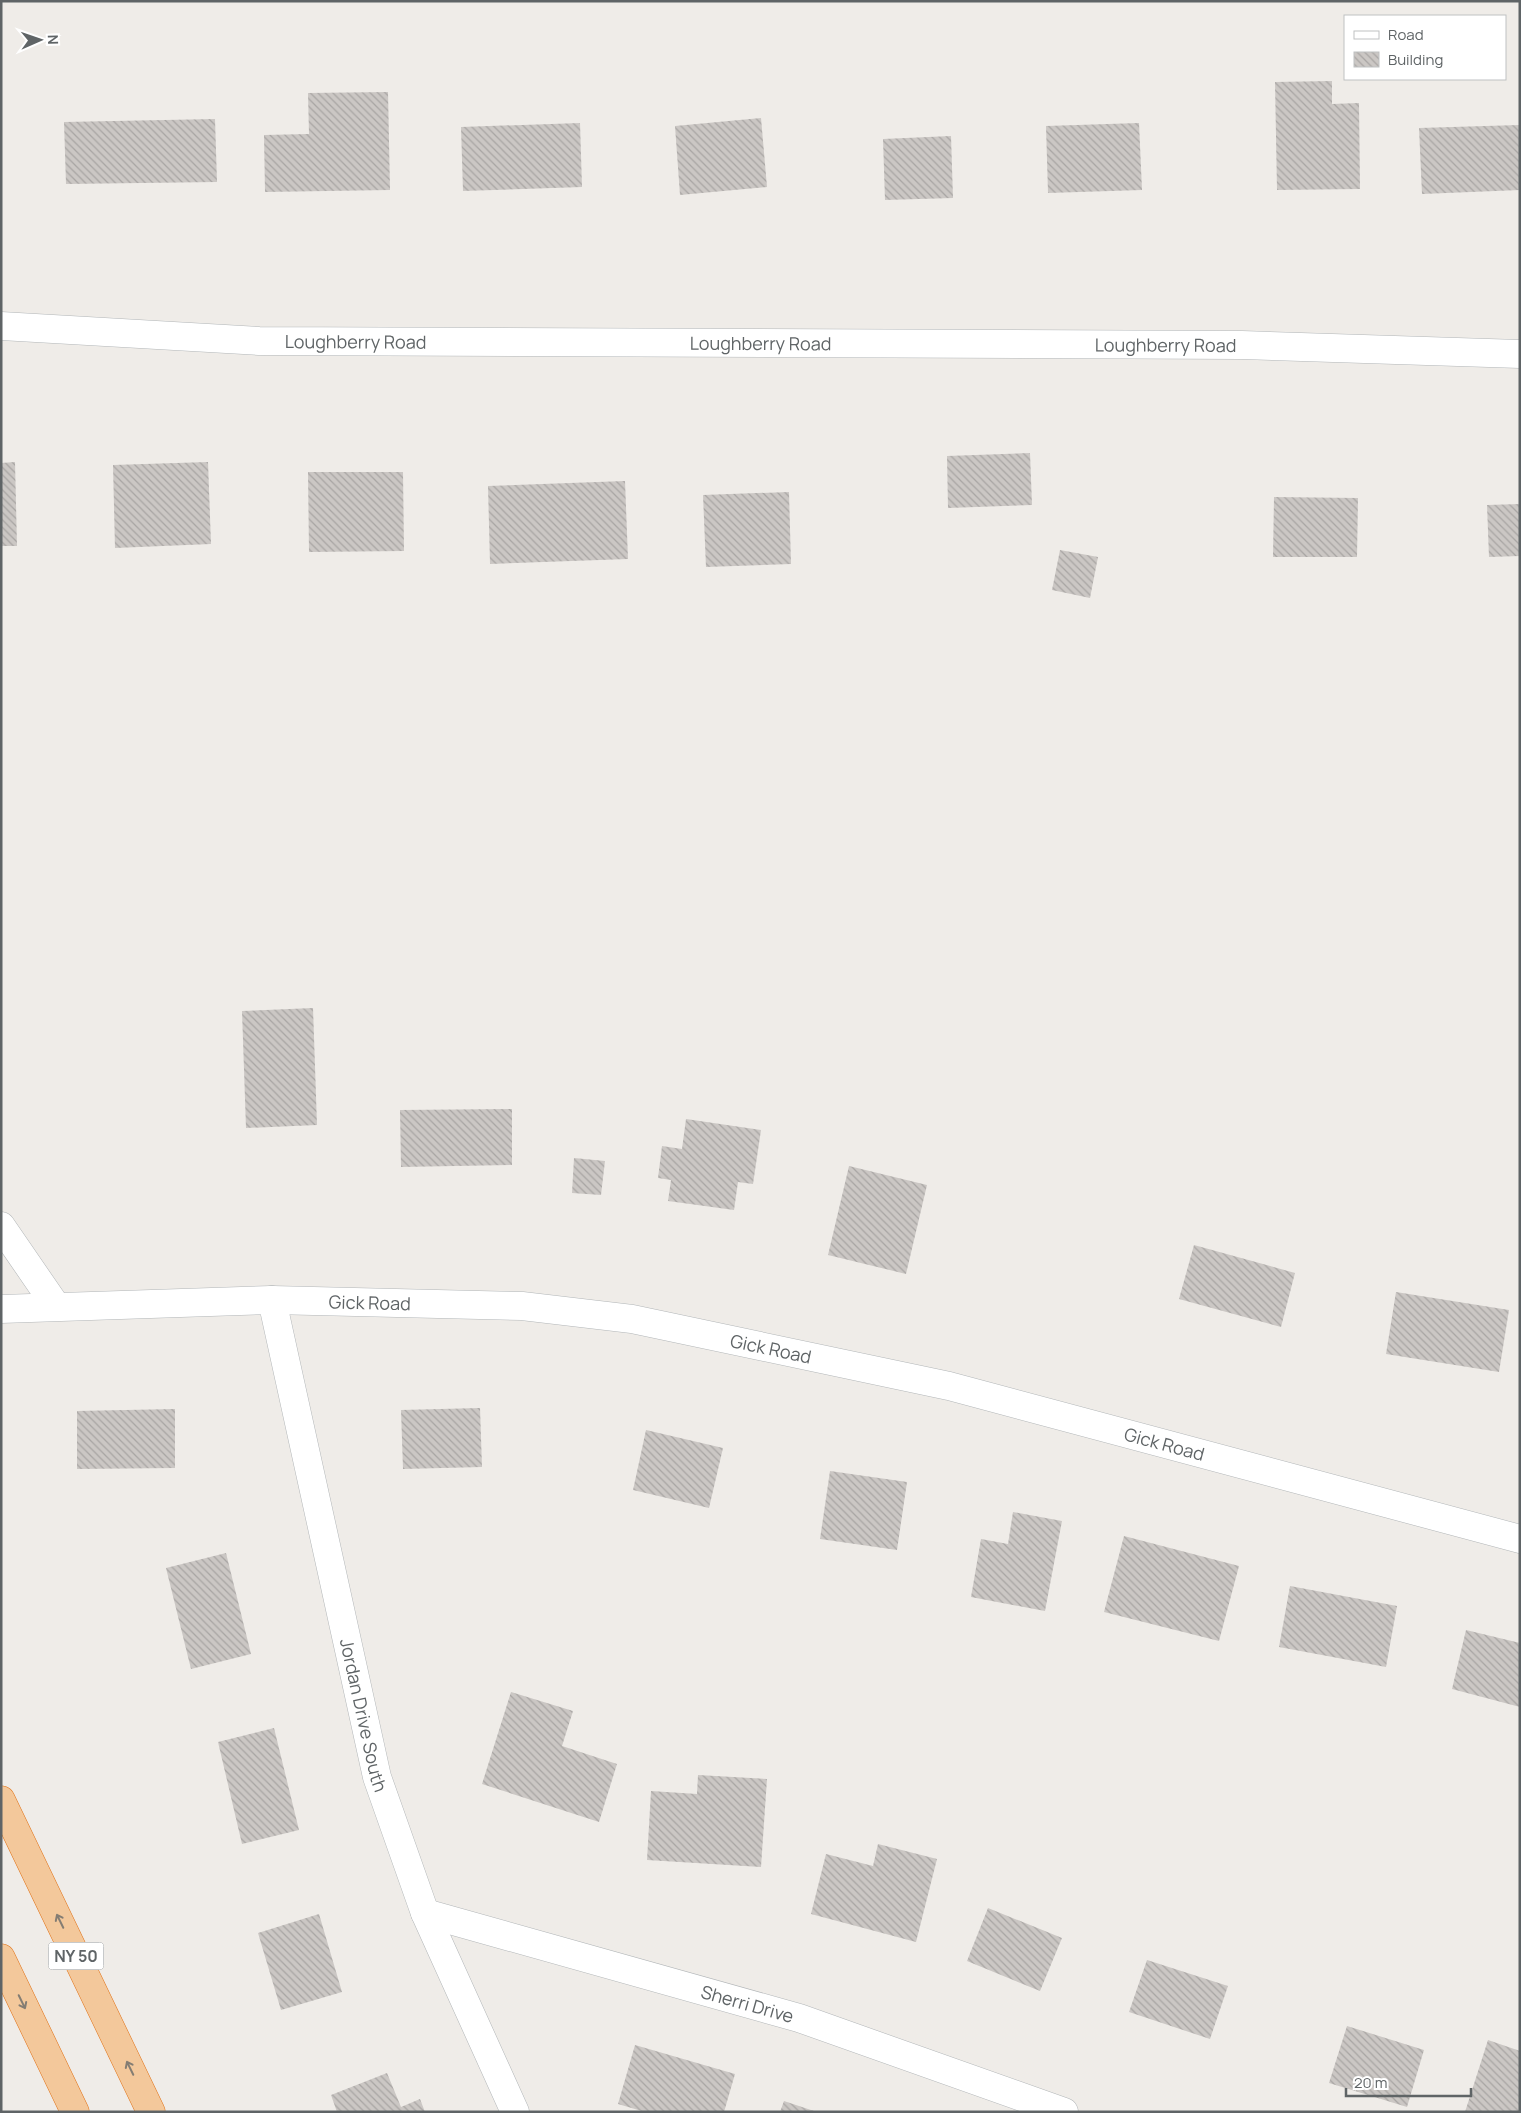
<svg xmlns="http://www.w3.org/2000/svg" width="1521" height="2113" font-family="Manrope,sans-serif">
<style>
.building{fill:url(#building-back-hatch)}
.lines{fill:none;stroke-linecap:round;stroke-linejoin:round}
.street-casing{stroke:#b2b6b8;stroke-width:29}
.secondary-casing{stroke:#b2b6b8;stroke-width:29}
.highway-casing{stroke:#e07217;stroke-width:29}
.street{stroke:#fff;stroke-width:28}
.secondary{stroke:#fff;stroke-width:28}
.highway{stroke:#f3c89b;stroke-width:28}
.oneway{stroke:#847d73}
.labels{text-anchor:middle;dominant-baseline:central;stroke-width:4.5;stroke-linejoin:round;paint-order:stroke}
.shield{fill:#fff;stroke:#8f9294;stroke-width:1}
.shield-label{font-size:16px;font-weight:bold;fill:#5f6466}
.street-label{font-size:18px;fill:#5f6466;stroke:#fff}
</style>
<defs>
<pattern id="building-back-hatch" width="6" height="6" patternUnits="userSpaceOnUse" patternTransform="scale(1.25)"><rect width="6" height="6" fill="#cbc7c4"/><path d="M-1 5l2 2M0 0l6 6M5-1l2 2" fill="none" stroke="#a8a5a3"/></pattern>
</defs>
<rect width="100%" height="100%" fill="#efece8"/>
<path class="building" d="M1332 81V104L1359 103 1360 189 1277 190 1275 82Z
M388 92 390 190 265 192 264 135 309 134 308 93Z
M761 118 767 187 680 195 675 126Z
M215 119 217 182 66 184 64 122Z
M580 123 582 187 463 191 461 127Z
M1139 123 1142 190 1048 193 1046 126Z
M1519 125 1520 190 1422 194 1419 128Z
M951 136 953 198 885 200 883 139Z
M1030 453 1032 505 948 508 947 456Z
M15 462 17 546H1V463Z
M208 462 211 544 115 548 113 465Z
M308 472H403L404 551 309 552Z
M625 481 628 559 490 564 488 486Z
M789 492 791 564 706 567 703 495Z
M1274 497 1358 498 1357 557H1273Z
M1520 504V556L1489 557 1487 505Z
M1060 550 1098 557 1090 598 1052 590Z
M313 1008 317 1125 246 1128 242 1011Z
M512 1109V1165L401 1167 400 1110Z
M686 1119 761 1130 753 1184 738 1182 734 1210 668 1201 671 1180 658 1178 662 1146 682 1149Z
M574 1158 605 1161 601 1195 572 1193Z
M849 1166 927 1185 906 1274 828 1255Z
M1194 1245 1295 1273 1281 1327 1179 1299Z
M1396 1292 1509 1310 1499 1372 1386 1354Z
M480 1408 482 1467 403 1469 401 1410Z
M175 1409V1468L77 1469V1411Z
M646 1430 723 1448 709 1508 633 1490Z
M830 1471 907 1482 897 1550 820 1539Z
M1013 1512 1062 1521 1045 1611 971 1597 981 1539 1008 1544Z
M1124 1536 1239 1566 1219 1641 1104 1612Z
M226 1553 251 1654 191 1669 166 1568Z
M1290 1586 1397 1606 1386 1667 1279 1647Z
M1466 1630 1520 1643V1707L1452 1689Z
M511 1692 573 1711 562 1746 617 1764 599 1822 482 1784Z
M274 1728 299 1830 242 1844 218 1742Z
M698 1775 767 1779 761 1867 647 1860 651 1791 697 1794Z
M878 1844 937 1859 916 1942 811 1914 826 1854 873 1866Z
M988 1908 1062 1938 1040 1991 967 1961Z
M319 1914 342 1992 281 2010 258 1933Z
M1147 1960 1228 1986 1210 2039 1129 2012Z
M1347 2026 1424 2050 1407 2107 1329 2083Z
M1488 2040 1520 2051V2112H1465Z
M635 2045 735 2074 724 2112H645L618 2104Z
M387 2073 401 2107 420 2099 425 2112H337L331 2095Z
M784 2101 814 2111V2112H780Z"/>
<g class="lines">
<defs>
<g id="street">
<path id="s1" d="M1 326 259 341 1242 345 1520 354"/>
<path d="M1 1226 56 1306"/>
<path id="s2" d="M272 1300 377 1777 425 1913 515 2112"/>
<path id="s3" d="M425 1913 799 2018 1064 2112"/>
</g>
<g id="secondary">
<path id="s4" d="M1 1309 272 1300 522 1306 632 1319 949 1386 1520 1539"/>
</g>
<path id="highway" d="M1 1800 151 2112
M1 1958 75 2112"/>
</defs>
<use href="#street" class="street-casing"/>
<use href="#secondary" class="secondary-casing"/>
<use href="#highway" class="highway-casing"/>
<use href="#street" class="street"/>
<use href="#secondary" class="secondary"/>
<use href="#highway" class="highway"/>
</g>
<defs><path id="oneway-shaft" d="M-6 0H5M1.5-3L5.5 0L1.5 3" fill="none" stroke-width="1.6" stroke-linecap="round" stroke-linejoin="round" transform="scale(1.25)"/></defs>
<g class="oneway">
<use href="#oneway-shaft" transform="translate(60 1921) rotate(-116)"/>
<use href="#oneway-shaft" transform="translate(22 2002) rotate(64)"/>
<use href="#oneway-shaft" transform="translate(130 2068) rotate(-116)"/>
</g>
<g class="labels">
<rect class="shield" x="48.5" y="1942.5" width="55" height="27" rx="4"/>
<g class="shield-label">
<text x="76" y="1956">NY 50</text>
</g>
<g class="street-label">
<text stroke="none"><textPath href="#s1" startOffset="355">Loughberry Road</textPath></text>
<text stroke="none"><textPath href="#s1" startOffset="760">Loughberry Road</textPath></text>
<text stroke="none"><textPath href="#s1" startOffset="1165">Loughberry Road</textPath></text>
<text stroke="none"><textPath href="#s4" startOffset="369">Gick Road</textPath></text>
<text stroke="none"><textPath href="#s4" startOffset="774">Gick Road</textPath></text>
<text stroke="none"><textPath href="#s4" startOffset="1179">Gick Road</textPath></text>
<text stroke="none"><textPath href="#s2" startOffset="425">Jordan Drive South</textPath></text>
<text stroke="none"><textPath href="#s3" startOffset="335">Sherri Drive</textPath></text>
</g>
</g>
<rect width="1521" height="2113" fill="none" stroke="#5f6466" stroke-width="5"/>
<rect x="1344" y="15" width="162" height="65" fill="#ffffff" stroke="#bfc1c2"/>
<rect x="1354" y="31" width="25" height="8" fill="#ffffff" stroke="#bfc1c2"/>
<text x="1388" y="40" font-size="15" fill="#5f6466">Road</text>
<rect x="1354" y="52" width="25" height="15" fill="url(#building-back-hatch)" stroke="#bfc1c2"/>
<text x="1388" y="65" font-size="15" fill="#5f6466">Building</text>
<g transform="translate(40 40) rotate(88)" stroke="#ffffff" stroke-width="4" paint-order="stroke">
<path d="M0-4L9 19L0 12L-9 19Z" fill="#5f6466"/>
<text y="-8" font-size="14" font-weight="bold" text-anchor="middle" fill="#5f6466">N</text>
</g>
<path d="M1346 2088v8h125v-8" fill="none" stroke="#5f6466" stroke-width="2.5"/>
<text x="1354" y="2088" font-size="15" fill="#5f6466" stroke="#ffffff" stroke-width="4" paint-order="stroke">20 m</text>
</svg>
